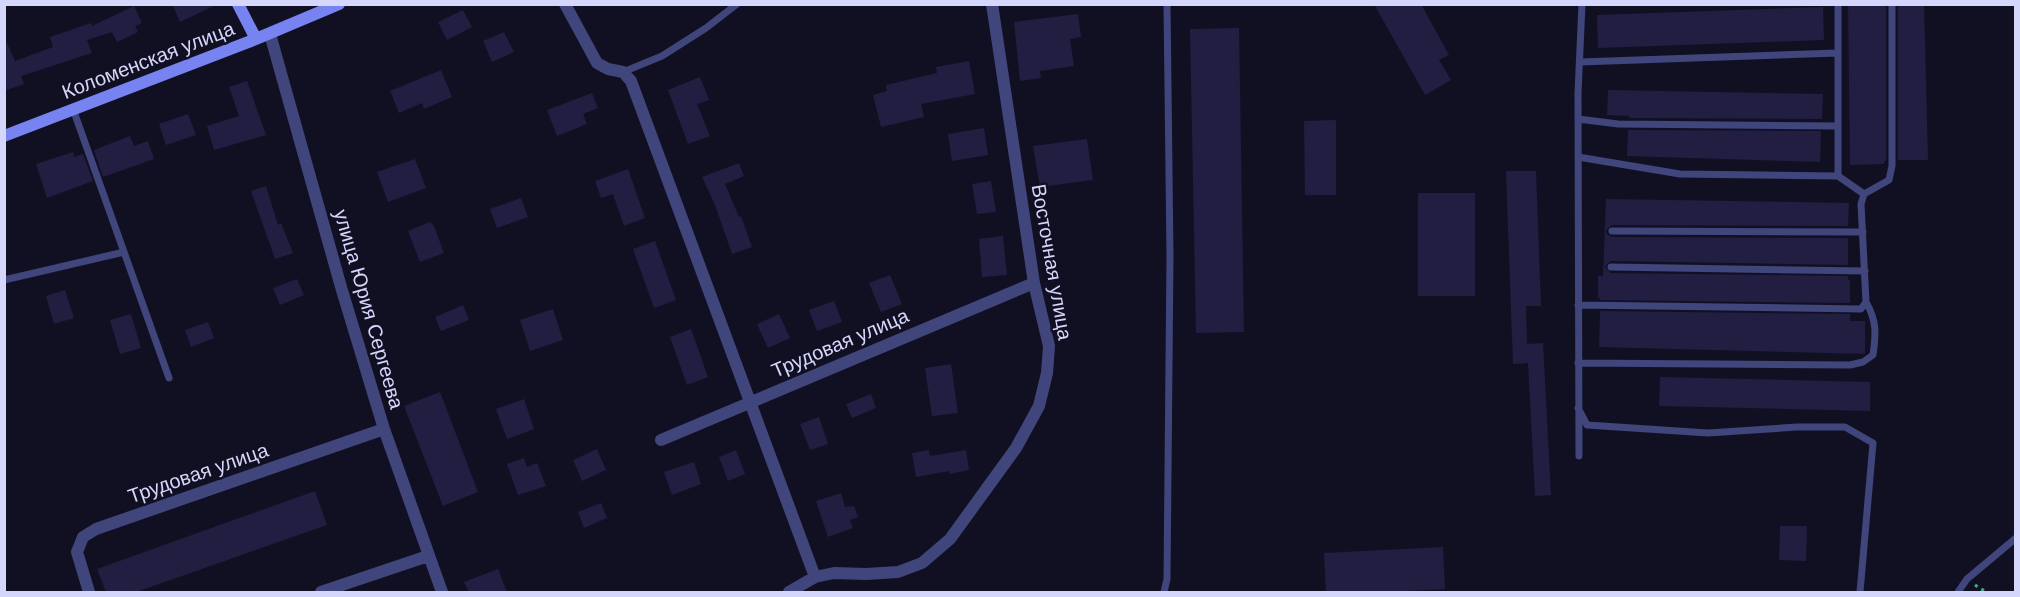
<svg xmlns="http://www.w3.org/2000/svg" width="2020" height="597" font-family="'DM Sans',sans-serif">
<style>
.building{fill:#211e41}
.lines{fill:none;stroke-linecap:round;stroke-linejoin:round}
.path{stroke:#3ba994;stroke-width:3;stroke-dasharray:3 4.5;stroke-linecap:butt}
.lane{stroke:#40457c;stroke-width:7}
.street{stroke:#40457c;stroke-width:12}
.secondary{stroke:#7683f1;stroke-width:12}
.labels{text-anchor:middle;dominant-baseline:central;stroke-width:5;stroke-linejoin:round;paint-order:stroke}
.street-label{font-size:20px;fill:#d5d6fb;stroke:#111022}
</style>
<rect width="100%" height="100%" fill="#111022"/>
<path class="building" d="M172 4H218L180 22Z
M1374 4H1421L1449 55 1439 60 1451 80 1425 95Z
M1848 4H1886V161H1884V164L1850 165Z
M1898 4H1924L1928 160H1898Z
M134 6 142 23 135 26 138 32 117 42 112 32 87 40 92 53 21 76 24 84 4 91V36L15 61 53 47 50 37 91 23 92 26Z
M1823 7 1824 40 1598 48 1597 15Z
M463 10 472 27 447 40 438 22Z
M1078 14 1081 37 1070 39 1074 66 1040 71 1041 78 1020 81 1014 22Z
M1239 28 1244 332 1196 333 1190 29Z
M504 32 514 52 492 62 483 41Z
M969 61 975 94 921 104 924 117 881 127 873 95 887 91 886 85 937 73 936 67Z
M441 70 452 97 424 109 422 103 399 113 390 91Z
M700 77 709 100 697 104 710 136 688 144 668 90Z
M247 81 266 135 214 150 207 126 239 116 229 87Z
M1608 90 1823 94 1822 119 1629 118V116L1607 115Z
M592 93 598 108 583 114 587 124 557 136 547 110Z
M188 114 196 135 166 145 159 124Z
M1336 120V195H1305L1304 121Z
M984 128 988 155 952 161 948 134Z
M1628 130 1821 131 1820 162 1627 156Z
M130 136 134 146 148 141 154 159 103 177 94 150Z
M1087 139 1093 180 1040 187 1033 146Z
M73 152 74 157 83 154 93 181 47 198 36 164Z
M415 159 426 188 388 202 377 172Z
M739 163 744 176 725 184 739 217 741 216 752 247 732 254 715 205 702 177Z
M628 169 645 218 624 226 613 194 601 198 595 181Z
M1506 171H1536L1541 306H1526L1527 344 1543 343 1551 495 1535 496 1528 363 1513 364Z
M991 181 996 212 977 214 972 184Z
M266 186 278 225 281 223 293 253 275 259 251 191Z
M1418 193H1475V296H1418Z
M521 198 528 217 497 228 490 209Z
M1606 199 1849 203 1848 226 1612 225 1606 230 1607 234 1612 237 1848 238V265L1611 261 1607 264 1605 267 1611 273 1848 276V280H1850V303L1600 300V298H1598V276H1603Z
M430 222 434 226 444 253 420 262 408 231Z
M1003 236 1007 275 982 277 979 239Z
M655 241 676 300 654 308 633 249Z
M890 275 902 304 881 312 869 283Z
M297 279 304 295 280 305 273 288Z
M65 290 74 318 54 324 46 296Z
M834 301 842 322 817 331 809 310Z
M463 305 469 320 441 331 435 317Z
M553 309 563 340 530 351 520 320Z
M1600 311 1850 314V321H1865V354L1599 347Z
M131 314 141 348 120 354 110 320Z
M779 314 790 338 768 348 757 324Z
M208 322 214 338 191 347 185 330Z
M691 329 708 377 687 385 670 337Z
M951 364 958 413 932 416 925 368Z
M1660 377 1870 382V411L1659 406Z
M440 392 478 492 443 506 404 406Z
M871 394 876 408 852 418 846 404Z
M524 399 534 429 507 439 496 409Z
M819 417 828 444 810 450 800 424Z
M597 449 606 470 582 481 573 460Z
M736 450 745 474 728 481 719 457Z
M929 450 930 456 966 450 969 470 950 474 949 471 916 477 912 453Z
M524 458 527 467 537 463 546 486 518 495 507 464Z
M694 462 701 484 672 495 664 472Z
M315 491 327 525 136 592H106L97 569Z
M841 493 845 507 854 506 858 517 850 520 853 528 828 537 816 501Z
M601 503 607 518 584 528 578 512Z
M1780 526H1807L1806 561 1779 560Z
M1443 547 1445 589 1388 592H1326L1324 553Z
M498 569 507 592H469L464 582Z"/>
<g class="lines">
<path class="path" d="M1975 585 1986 592"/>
<path class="lane" d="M1838 4V176L1864 194
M1580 62 1838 53
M623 72 662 56 706 28 737 4
M73 109 169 378
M1578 119 1618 124 1838 126
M1578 157 1680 174 1838 176
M1612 231 1863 232
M1611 267 1865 271
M4 280 124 252
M1578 305 1861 309 1866 302 1861 204 1864 194 1889 180 1892 166V4
M1578 363 1850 365 1863 362 1873 355C1876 334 1877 321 1866 302
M1578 408 1587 425 1708 433 1797 427H1845L1873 443 1860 592
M1579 456 1578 93 1582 4
M1164 592 1167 579 1170 256 1167 4
M1958 592 1967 579 2016 538"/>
<path class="street" d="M565 4 597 63 608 69 623 72 631 81 815 577
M270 34 341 287 384 429 442 592
M661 440 1034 283
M89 592 77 552 83 537 96 529 384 429
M321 592 428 556
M789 592 815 577 834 573 866 574 898 572 922 563 950 539 1016 448 1039 406 1047 373 1049 346 1034 283 992 4"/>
<path class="secondary" d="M238 4 256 39
M4 136 256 39 339 4"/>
</g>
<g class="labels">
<g class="street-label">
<text transform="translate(148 60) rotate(-21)">Коломенская улица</text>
<text transform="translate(1052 262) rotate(80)">Восточная улица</text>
<text transform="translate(369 309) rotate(74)">улица Юрия Сергеева</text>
<text transform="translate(840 343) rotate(-23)">Трудовая улица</text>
<text transform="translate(198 473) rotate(-19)">Трудовая улица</text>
</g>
</g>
<rect width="2020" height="597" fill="none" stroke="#d5d6fb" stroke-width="12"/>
</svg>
